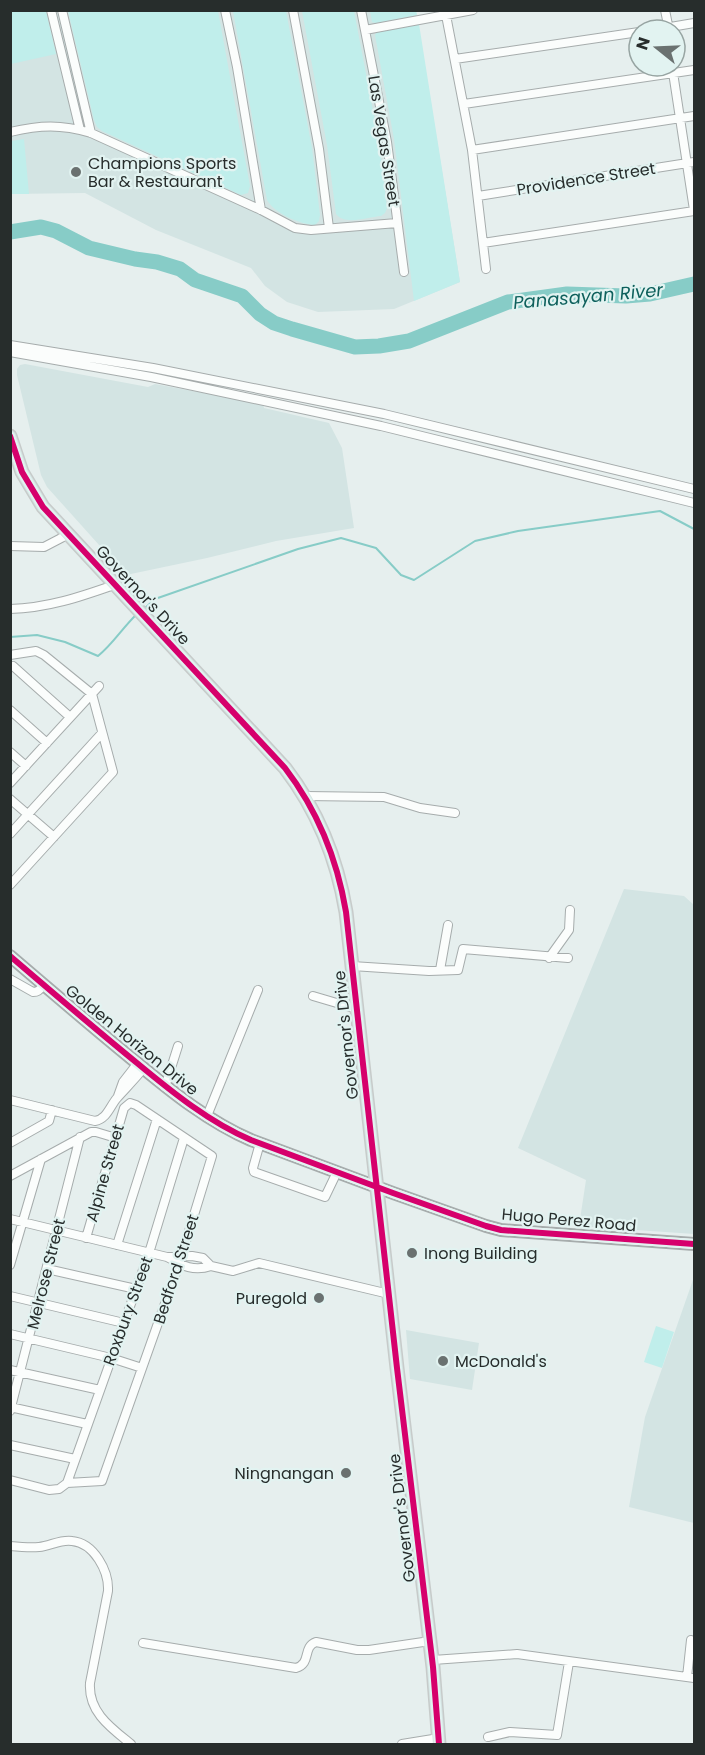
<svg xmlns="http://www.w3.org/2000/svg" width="705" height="1755" font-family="Poppins,sans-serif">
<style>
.built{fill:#d3e4e3}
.green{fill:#c0eeeb}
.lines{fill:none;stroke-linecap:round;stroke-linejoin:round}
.stream{stroke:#87ccc7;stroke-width:2}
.river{stroke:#87ccc7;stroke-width:15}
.street-casing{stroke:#a6acac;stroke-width:10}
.secondary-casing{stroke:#a6acac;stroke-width:14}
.primary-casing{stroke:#c7cbca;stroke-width:15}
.street{stroke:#fbfdfc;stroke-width:8}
.secondary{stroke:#fbfdfc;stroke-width:10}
.primary{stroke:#d5e4e3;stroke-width:12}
.cycleway-casing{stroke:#e2f3f1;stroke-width:10}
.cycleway{stroke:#d6006c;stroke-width:6}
.poi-dot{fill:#6a7170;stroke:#e2f3f1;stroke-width:2}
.labels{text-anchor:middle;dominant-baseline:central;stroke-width:4.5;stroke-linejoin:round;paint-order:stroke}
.street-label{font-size:16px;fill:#272d2c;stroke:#e2f3f1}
.poi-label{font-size:16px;fill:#272d2c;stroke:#e2f3f1;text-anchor:start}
.water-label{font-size:18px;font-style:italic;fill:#0e605c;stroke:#e2f3f1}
</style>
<rect width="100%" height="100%" fill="#e6efee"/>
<path class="built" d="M10 11H416L460 282 394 309 318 312 287 302 265 286 251 268 156 230 85 193 11 194Z
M25 364 148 387 155 384 263 404 264 408 329 423 342 448 354 528 276 541 207 558 126 575 47 487 41 475 17 375V369L20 365Z
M624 889 684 896 694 905V1234L579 1226 586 1180 518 1148Z
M694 1277V1523L629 1507 645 1417Z
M406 1330 479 1343 472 1390 410 1379Z"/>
<path class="green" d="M10 11H46L56 54 11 64Z
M68 11H218L250 186 248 193 241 195 102 131 97 127 94 120Z
M233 11H286L312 148 320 215 319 221 315 225C300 224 275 214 267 200Z
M302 11H354L379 142 387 208 385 213 381 216C368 217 345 226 336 214L327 145Z
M370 11H416L417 15 376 23 372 22Z
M419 24 460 282 414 301 394 139 375 35 377 32Z
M24 139 29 194H11V141Z
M656 1326 674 1332 662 1368 644 1362Z"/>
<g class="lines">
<path class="stream" d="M144 609 155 599 298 549 341 538 376 548 401 575 414 580 475 541 518 531 660 511 694 529
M10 637 37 635 65 642 98 656C113 644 123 627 137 614"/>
<path class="river" d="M10 232 41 227 56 231 89 248 135 259 157 262 180 269 195 280 242 296 260 314 274 323 292 329 355 347 379 346 409 341 508 302 567 294 626 296 650 294 694 284"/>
<defs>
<path id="street" d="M51 10 80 130
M62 10 91 133
M225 10 237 67 261 210
M293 10 319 149 329 228
M361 10 387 142 404 272
M445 10 472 150 486 269
M665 10 669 30
M365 30 473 10
M653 30 694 23
M455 59 639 32
M672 66 694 210
M464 104 694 70
M10 132C40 125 61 124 91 133L261 210 295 228 311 230 397 223
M472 150 694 116
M478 196 694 162
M483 243 694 211
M10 345 153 368 384 414 694 489
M10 352 151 377 381 426 694 503
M10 546 44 547 67 535
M10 609C47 608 80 597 114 585
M10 655 36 651 44 655 92 694 113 772 10 885
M13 666 70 717
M10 710 47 743
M10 752 26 766
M10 783 99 686
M305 796 384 797 420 808 455 813
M10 799 54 837
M10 834 102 733
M549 958 569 930 570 910
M352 966 429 971 458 970 463 949 568 958
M440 970 448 925
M10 979 33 992C39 992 40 989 44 985
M313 996 357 1009
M165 1087 178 1046
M118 1096 123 1082 137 1064
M10 1100 95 1121C107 1119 110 1106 117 1098 126 1088 135 1079 143 1069
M207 1116 258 990
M10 1143 49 1121 52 1110
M260 1143 253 1168 254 1172 325 1197 337 1172
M10 1176 91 1132H96L116 1138
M10 1219 167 1257C183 1266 194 1272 211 1266
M117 1245 157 1119
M167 1257 192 1256 203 1258 211 1266 233 1271 259 1263 389 1294
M10 1265 41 1159
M47 1269 136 1289
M10 1296 124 1323
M10 1334 111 1358 142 1368
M10 1370 100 1390
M10 1407 87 1424
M10 1411 80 1137
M10 1445 75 1459
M10 1480 49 1490 59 1489 67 1483 102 1481 179 1264 212 1156 136 1105 130 1103 124 1108 86 1238
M67 1483 149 1253 184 1138
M10 1546C20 1547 30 1548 39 1547 50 1546 61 1539 72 1541 94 1543 109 1571 108 1591L90 1683C88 1712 111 1728 131 1744
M143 1643 296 1668C312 1663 302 1647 316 1642L357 1650H369L430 1641
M433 1660 517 1654 694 1678
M687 1677 691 1640
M488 1737 510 1732 557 1735 569 1662
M402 1744 439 1738"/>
<path id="secondary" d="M10 956C52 992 94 1028 137 1063 172 1092 209 1122 251 1140L393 1193 486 1226 501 1230 694 1244"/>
<path id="primary" d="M10 436 22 472 43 507 285 768C318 811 337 858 346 912L397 1368 433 1667 439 1744"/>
</defs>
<use href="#street" class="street-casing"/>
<use href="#secondary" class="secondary-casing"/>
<use href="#primary" class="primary-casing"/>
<use href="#street" class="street"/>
<use href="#secondary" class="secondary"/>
<use href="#primary" class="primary"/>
<defs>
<path id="cycleway" d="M10 436 22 472 43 507 285 768C318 811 337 858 346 912L397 1368 433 1667 439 1744
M10 956C52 992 94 1028 137 1063 172 1092 209 1122 251 1140L393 1193 486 1226 501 1230 694 1244"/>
</defs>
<use href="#cycleway" class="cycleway-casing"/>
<use href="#cycleway" class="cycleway"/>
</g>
<g class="poi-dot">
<circle cx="76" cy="172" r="6"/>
<circle cx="412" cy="1253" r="6"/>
<circle cx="319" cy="1298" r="6"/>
<circle cx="443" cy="1361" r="6"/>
<circle cx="346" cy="1473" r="6"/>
</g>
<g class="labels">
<g class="street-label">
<text transform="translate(384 141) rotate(81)">Las Vegas Street</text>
<text transform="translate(586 179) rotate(-9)">Providence Street</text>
<text transform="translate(143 595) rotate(47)">Governor's Drive</text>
<text transform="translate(346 1035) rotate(-96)">Governor's Drive</text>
<text transform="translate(132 1040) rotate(39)">Golden Horizon Drive</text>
<text transform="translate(105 1173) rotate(-74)">Alpine Street</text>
<text transform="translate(569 1220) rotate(5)">Hugo Perez Road</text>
<text transform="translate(176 1269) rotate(-72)">Bedford Street</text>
<text transform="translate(46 1274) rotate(-76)">Melrose Street</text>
<text transform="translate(128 1311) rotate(-70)">Roxbury Street</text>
<text transform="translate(402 1518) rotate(-97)">Governor's Drive</text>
</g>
<g class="poi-label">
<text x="88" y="163">Champions Sports<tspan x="88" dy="18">Bar &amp; Restaurant</tspan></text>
<text x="424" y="1253">Inong Building</text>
<text x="307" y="1298" text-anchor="end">Puregold</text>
<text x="455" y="1361">McDonald's</text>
<text x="334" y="1473" text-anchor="end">Ningnangan</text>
</g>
<g class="water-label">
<text transform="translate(588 296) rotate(-5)">Panasayan River</text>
</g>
</g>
<rect width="705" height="1755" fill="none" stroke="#272d2c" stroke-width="24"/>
<g transform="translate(657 48) rotate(288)"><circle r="28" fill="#e2f3f1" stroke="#97a4a2" stroke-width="1.5"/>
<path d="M0-4.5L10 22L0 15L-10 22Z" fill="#6a7170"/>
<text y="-9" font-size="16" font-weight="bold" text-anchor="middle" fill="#272d2c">N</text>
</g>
</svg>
